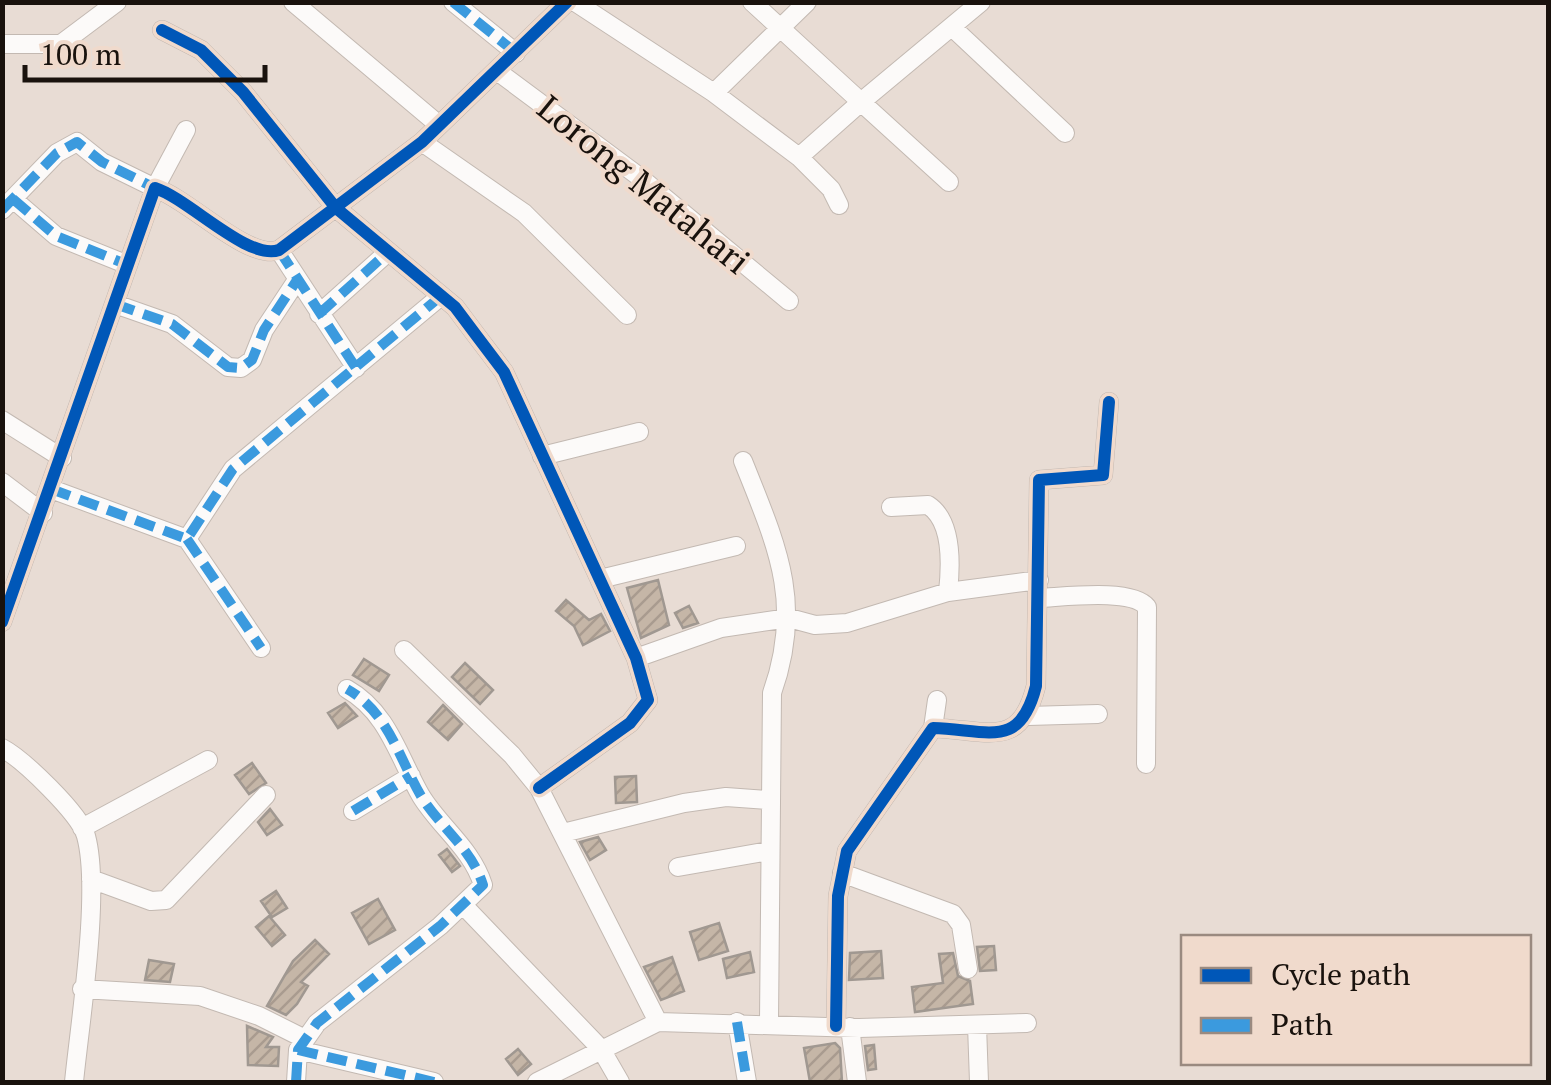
<svg xmlns="http://www.w3.org/2000/svg" width="1551" height="1085" font-family="'PT Serif',serif">
<style>
.building{fill:url(#building-hatch);stroke:#a09891;stroke-width:2.5}
.lines{fill:none;stroke-linecap:round;stroke-linejoin:round}
.minor-casing{stroke:#c3b9b2;stroke-width:20}
.minor{stroke:#fcfaf9;stroke-width:18}
.quiet{stroke:#3b9ade;stroke-width:10;stroke-dasharray:20 10;stroke-linecap:butt}
.cycleway-casing{stroke:#f0dacc;stroke-width:19}
.cycleway{stroke:#0057b8;stroke-width:12}
.labels{text-anchor:middle;dominant-baseline:central;stroke-width:8;stroke-linejoin:round;paint-order:stroke}
.street-label{font-size:35px;fill:#19120d;stroke:#f0dacc}
</style>
<defs>
<pattern id="building-hatch" width="6" height="6" patternUnits="userSpaceOnUse" patternTransform="scale(2.5)"><rect width="6" height="6" fill="#c5b6a7"/><path d="M-1 1l2-2M0 6l6-6M5 7l2-2" fill="none" stroke="#a99b8f"/></pattern>
</defs>
<rect width="100%" height="100%" fill="#e8dcd4"/>
<path class="building" d="M658 580 669 625 641 638 627 588Z
M566 600 589 620 601 614 610 631 583 645 574 626 556 611Z
M689 606 698 623 683 628 675 613Z
M364 659 389 675 379 691 353 675Z
M465 663 493 690 480 704 452 677Z
M345 703 357 716 338 728 328 713Z
M443 705 462 724 448 740 428 722Z
M252 763 266 783 249 794 235 775Z
M636 776 637 802 616 803 615 777Z
M270 809 282 825 267 835 258 822Z
M598 837 606 850 590 860 580 842Z
M447 849 460 866 452 872 439 855Z
M276 891 287 908 272 917 261 901Z
M378 899 395 930 369 944 352 913Z
M269 916 285 935 272 946 256 927Z
M719 923 728 951 699 960 690 932Z
M315 940 329 954 301 982 308 986 297 1004 286 1015 267 1006 293 961Z
M994 946 996 970 980 971 977 947Z
M881 951 883 978 849 980 850 953Z
M750 952 754 972 727 978 723 959Z
M953 953 958 976 970 981 973 1004 915 1012 912 987 943 983 939 954Z
M672 957 684 991 661 1000 644 967Z
M149 960 174 964 170 982 145 980Z
M247 1026 273 1037 266 1047H279L278 1066 248 1065Z
M835 1043 840 1048 842 1082H810L804 1048Z
M874 1045 876 1069 868 1070 865 1046Z
M518 1049 531 1064 518 1075 506 1059Z"/>
<g class="lines">
<defs>
<path id="minor" d="M293 2 439 125
M453 2 516 53
M575 2 714 93 799 157
M752 2 861 102 981 2
M954 29 1065 133
M162 30 201 50 243 92 336 208 455 307 476 335 504 372 636 658 648 700 630 723 539 788
M2 44H61L117 2
M497 71 637 175 789 301
M714 93 807 2
M422 142 524 213 627 315
M13 199 56 236 128 265
M839 205 831 189 799 157 861 102 949 182
M2 210 57 153 77 142 102 162 155 188 186 130
M279 250 356 368
M115 304 172 324 228 367 241 368 252 360 264 330 297 280
M319 314 387 253
M2 420 62 458
M542 456 639 432
M743 461C777 546 804 603 772 693L769 1022
M2 482 43 513
M51 489 187 539 233 469 441 296
M891 507 928 505C953 521 951 565 948 592
M187 539 261 648
M600 579 736 546
M1039 598C1064 597 1132 588 1147 607L1146 764
M2 622 155 188C189 199 248 261 279 250L422 142 567 2
M404 650 512 755 539 788 658 1022
M636 658 721 628 789 618 815 625 847 623 948 592 1039 580
M1028 716 1098 714
M933 728 937 700
M2 748C23 759 80 814 86 836 101 891 80 1021 74 1082
M353 811 411 776
M82 828 208 760
M563 833 684 803 726 797 769 800
M678 867 769 851
M842 873 953 914 961 925 968 969
M91 879 151 901 166 900 266 795
M464 906 601 1049 620 1082
M82 989 200 996 259 1016 303 1038
M737 1022 747 1082
M977 1025 979 1082
M836 1026 838 896 847 851 933 728C989 730 1020 750 1036 686L1039 480 1103 475 1109 402
M850 1027 857 1082
M298 1050 434 1082
M296 1082 298 1050 317 1023 440 926 483 885C472 849 440 827 421 796 399 758 388 712 347 689
M537 1082 658 1022 859 1028 1027 1023"/>
</defs>
<use href="#minor" class="minor-casing"/>
<use href="#minor" class="minor"/>
<path class="quiet" d="M453 2 516 53
M13 199 56 236 128 265
M2 210 57 153 77 142 102 162 155 188
M279 250 356 368
M115 304 172 324 228 367 241 368 252 360 264 330 297 280
M319 314 387 253
M51 489 187 539 233 469 441 296
M187 539 261 648
M353 811 411 776
M737 1022 747 1082
M298 1050 434 1082
M296 1082 298 1050 317 1023 440 926 483 885C472 849 440 827 421 796 399 758 388 712 347 689"/>
<defs>
<path id="cycleway" d="M162 30 201 50 243 92 336 208 455 307 476 335 504 372 636 658 648 700 630 723 539 788
M2 622 155 188C189 199 248 261 279 250L422 142 567 2
M836 1026 838 896 847 851 933 728C989 730 1020 750 1036 686L1039 480 1103 475 1109 402"/>
</defs>
<use href="#cycleway" class="cycleway-casing"/>
<use href="#cycleway" class="cycleway"/>
</g>
<g class="labels">
<g class="street-label">
<text transform="translate(644 184) rotate(39)">Lorong Matahari</text>
</g>
</g>
<rect width="1551" height="1085" fill="none" stroke="#19120d" stroke-width="10"/>
<rect x="1181" y="935" width="350" height="130" fill="#f0dacc" stroke="#9a8a80" stroke-width="2.5"/>
<rect x="1201" y="968" width="50" height="15" fill="#0057b8" stroke="#9a8a80" stroke-width="2.5"/>
<text x="1271" y="985" font-size="30" fill="#19120d">Cycle path</text>
<rect x="1201" y="1018" width="50" height="15" fill="#3b9ade" stroke="#9a8a80" stroke-width="2.5"/>
<text x="1271" y="1035" font-size="30" fill="#19120d">Path</text>
<path d="M25 65v15h240v-15" fill="none" stroke="#19120d" stroke-width="5"/>
<text x="40" y="65" font-size="30" fill="#19120d" stroke="#f0dacc" stroke-width="8" paint-order="stroke">100 m</text>
</svg>
